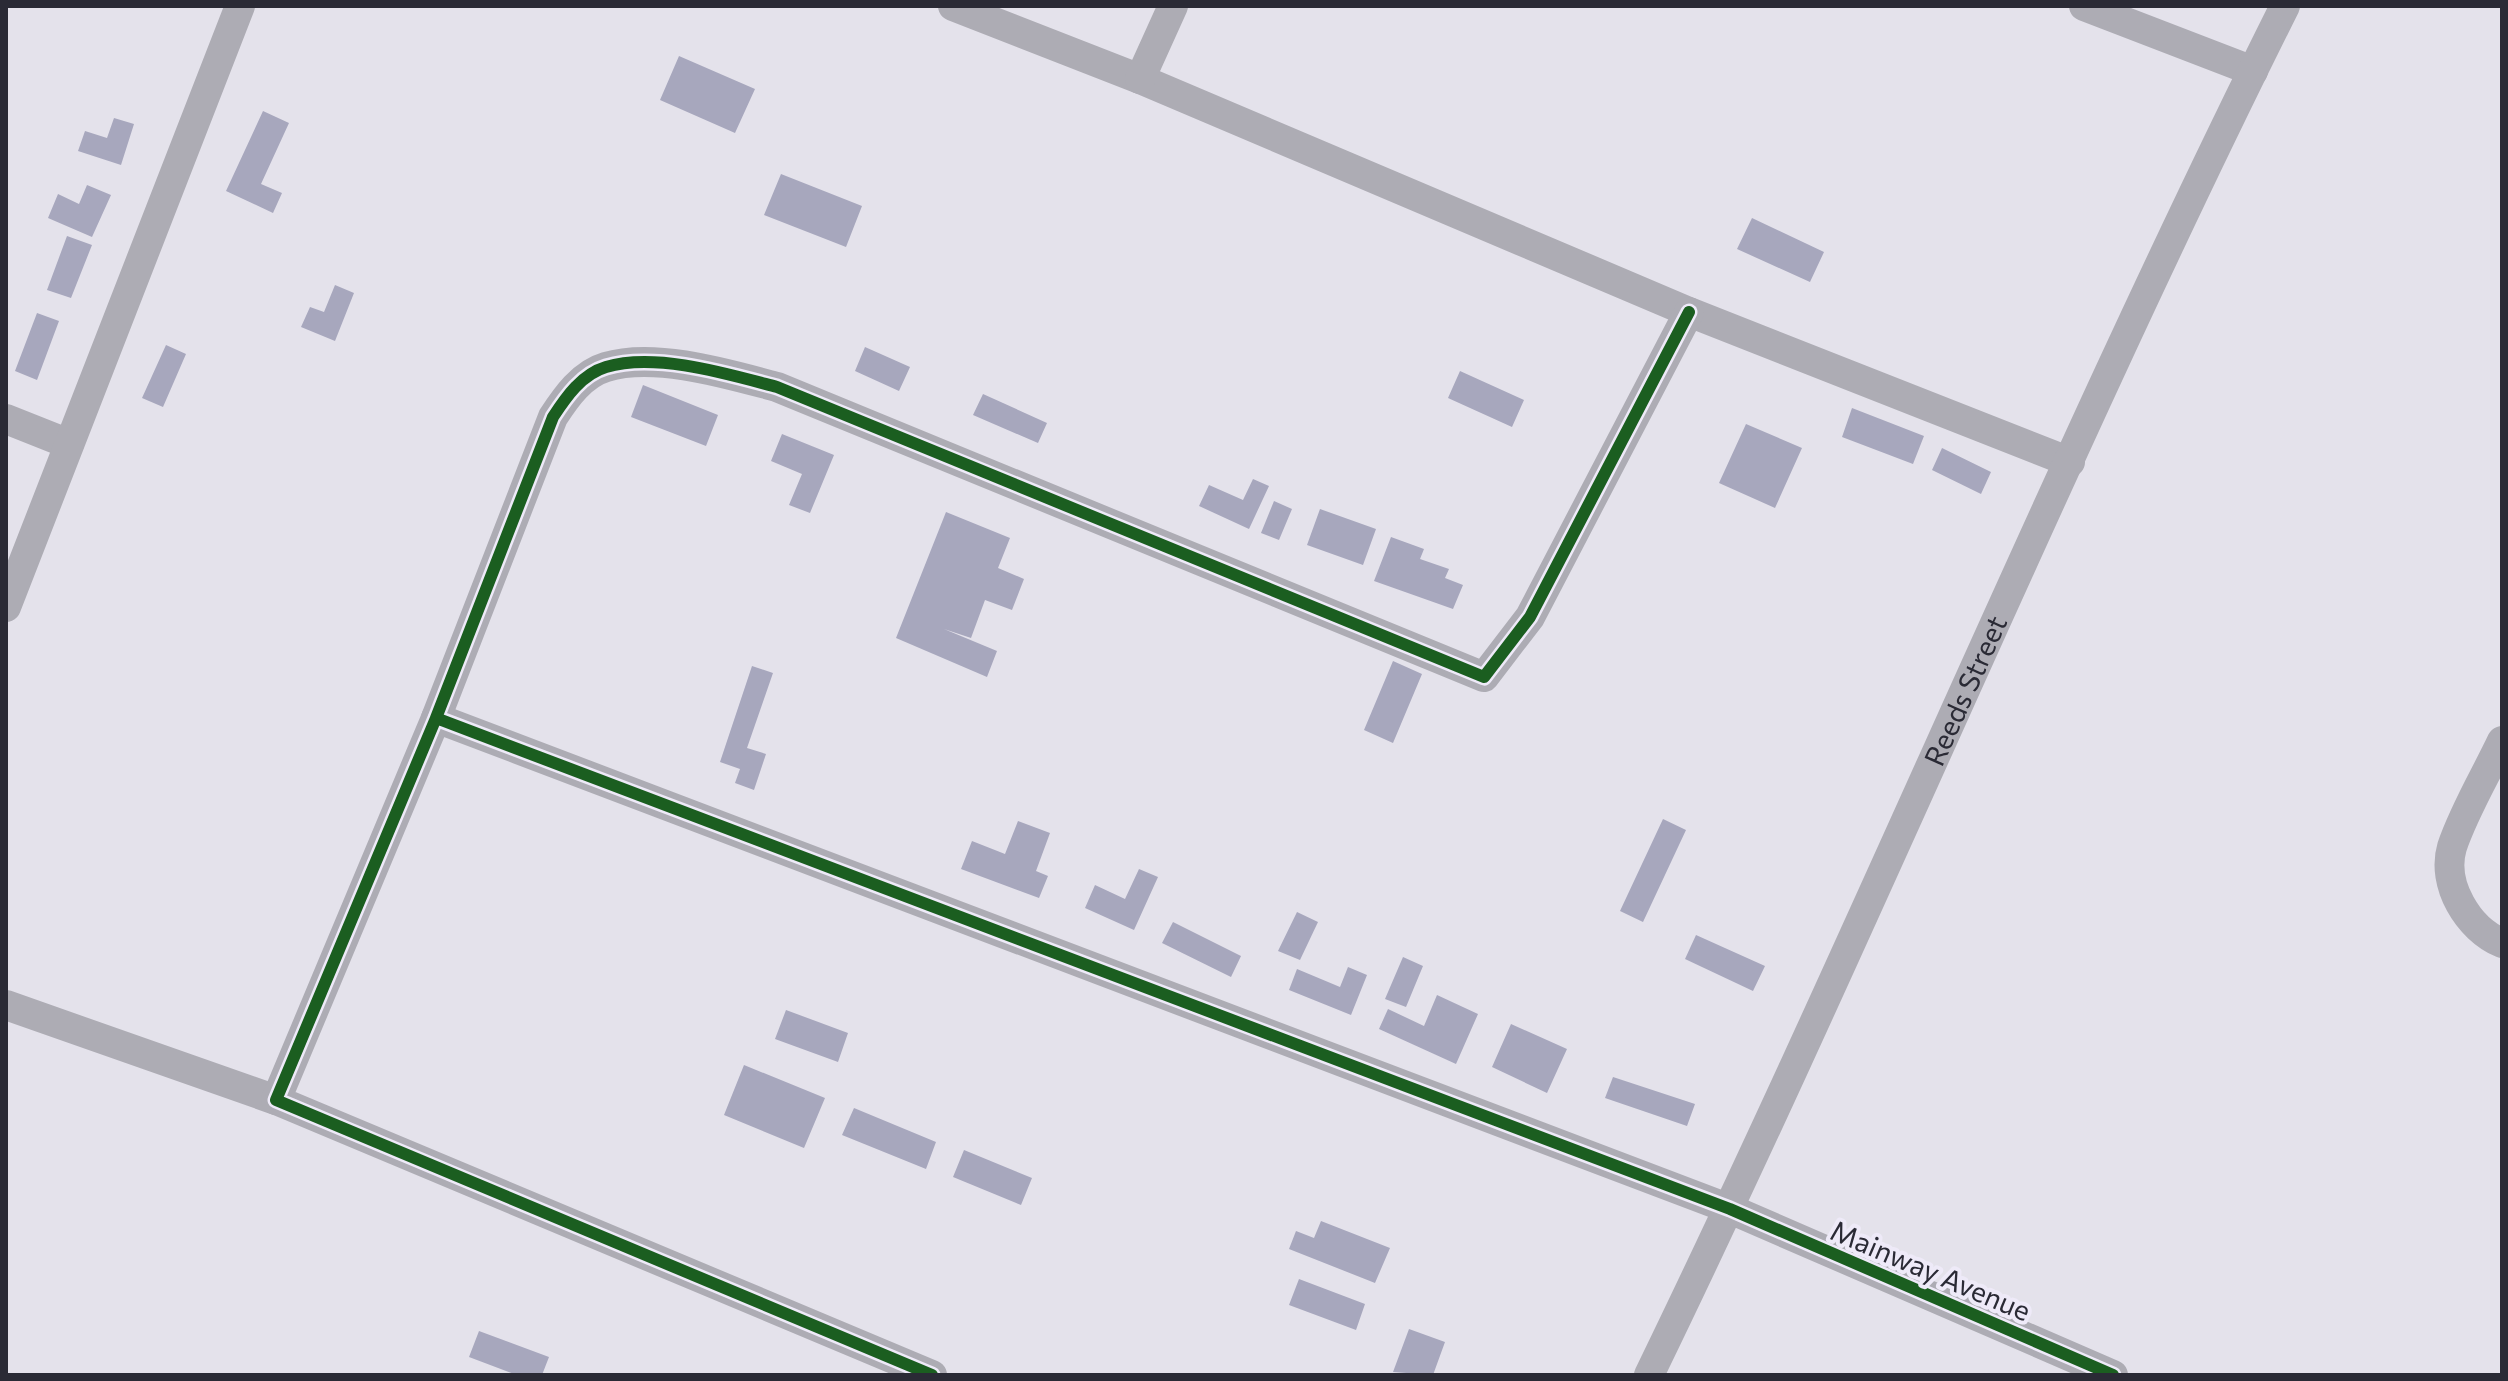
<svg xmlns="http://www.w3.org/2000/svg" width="2508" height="1381" font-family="Commissioner,sans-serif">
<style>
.building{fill:#a7a7bd}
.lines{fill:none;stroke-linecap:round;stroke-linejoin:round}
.street{stroke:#adacb4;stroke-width:30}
.cycleway-casing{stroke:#eeeaf8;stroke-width:17}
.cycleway{stroke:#1b5e20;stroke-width:12}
.labels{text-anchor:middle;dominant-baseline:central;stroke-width:8;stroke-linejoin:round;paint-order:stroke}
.street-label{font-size:28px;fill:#2a2a35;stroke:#eeeaf8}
</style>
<rect width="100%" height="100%" fill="#e4e2eb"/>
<path class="building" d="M679 56 755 89 735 133 660 100Z
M263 111 289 123 261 184 282 193 273 213 226 191Z
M114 118 134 124 121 165 78 151 85 131 107 138Z
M781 174 862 206 846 247 764 215Z
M87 185 111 195 92 237 48 218 58 194 79 204Z
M1752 218 1824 252 1810 282 1737 249Z
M67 236 92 245 71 298 47 290Z
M335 285 354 293 335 341 301 327 310 307 324 312Z
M37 313 59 321 37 380 15 371Z
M166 345 186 354 163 407 142 398Z
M865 347 910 367 899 391 855 371Z
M1460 371 1524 400 1512 427 1448 398Z
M643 385 718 415 706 446 631 417Z
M983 394 1047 423 1038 443 973 415Z
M1852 408 1924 436 1913 464 1842 437Z
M1746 424 1802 448 1775 508 1719 483Z
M782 434 834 455 810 513 789 505 802 474 771 461Z
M1942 448 1991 472 1981 494 1932 470Z
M1253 479 1269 486 1249 529 1199 506 1209 485 1243 500Z
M1274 501 1292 509 1279 540 1261 533Z
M1320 509 1376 529 1363 565 1307 545Z
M946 512 1010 538 998 568 1024 579 1012 610 985 600 971 638 944 629 997 651 987 677 896 638Z
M1391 537 1424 549 1420 559 1449 569 1445 578 1463 585 1453 609 1374 581Z
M1393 661 1422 674 1393 743 1364 730Z
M752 666 773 673 747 748 766 754 754 790 735 783 740 769 720 762Z
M1663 819 1686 830 1643 922 1620 911Z
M1018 821 1050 833 1036 871 1048 876 1039 898 961 869 972 841 1005 854Z
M1139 869 1158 877 1134 930 1085 908 1095 885 1125 899Z
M1297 912 1318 922 1300 960 1278 951Z
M1173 922 1241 956 1231 977 1162 943Z
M1696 935 1765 966 1753 991 1685 959Z
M1403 957 1423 966 1406 1007 1385 999Z
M1348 967 1367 975 1351 1015 1289 990 1297 969 1340 987Z
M1437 995 1478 1014 1456 1064 1379 1029 1388 1009 1424 1026Z
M786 1010 848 1033 838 1062 775 1039Z
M1511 1024 1567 1049 1547 1093 1492 1067Z
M744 1065 825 1098 804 1148 724 1115Z
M1613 1077 1695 1104 1687 1126 1605 1098Z
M854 1108 936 1142 926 1169 842 1135Z
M964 1150 1032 1178 1021 1205 953 1177Z
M1321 1221 1390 1248 1375 1283 1289 1249 1296 1231 1314 1238Z
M1299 1279 1365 1304 1356 1330 1289 1305Z
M1409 1329 1445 1342 1433 1375 1393 1372Z
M479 1331 549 1357 542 1375H517L469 1357Z"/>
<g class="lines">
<g class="street">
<path d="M953 6 1140 79 1689 312 2070 462"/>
<path d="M2084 6 2253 71"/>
<path d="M1140 79 1173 6"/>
<path d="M6 419 69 444"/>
<path d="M6 607 240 6"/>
<path d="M436 718 1730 1209 2113 1375"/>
<path d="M2502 741C2486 775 2464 811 2452 847 2441 884 2468 929 2502 943"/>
<path d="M6 1005 276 1100"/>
<path d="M932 1375 276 1100 436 718 553 417C566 397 582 374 606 367 655 352 728 374 777 387L1484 677 1530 617 1689 312"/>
<path id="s1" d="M1649 1375C1869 922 2060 456 2285 6"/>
</g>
<defs>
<path id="cycleway" d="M436 718 1730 1209 2113 1375
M932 1375 276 1100 436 718 553 417C566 397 582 374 606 367 655 352 728 374 777 387L1484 677 1530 617 1689 312"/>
</defs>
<use href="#cycleway" class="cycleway-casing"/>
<use href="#cycleway" class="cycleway"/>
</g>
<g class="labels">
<g class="street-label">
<text stroke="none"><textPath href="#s1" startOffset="754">Reeds Street</textPath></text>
<text transform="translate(1931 1270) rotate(23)">Mainway Avenue</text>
</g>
</g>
<rect width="2508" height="1381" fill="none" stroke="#2a2a35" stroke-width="16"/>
</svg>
